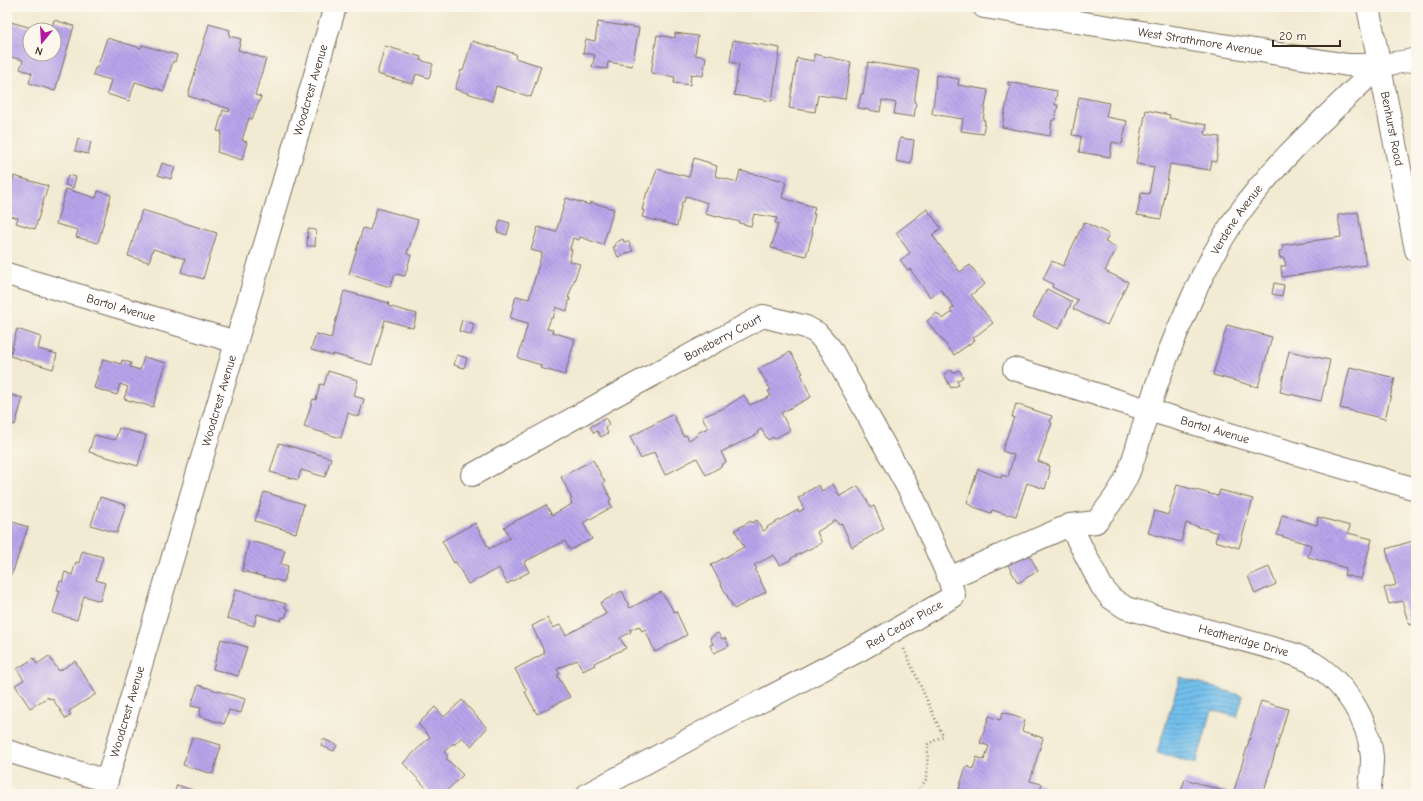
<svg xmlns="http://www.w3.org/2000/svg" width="1423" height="801" font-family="'Comic Neue',sans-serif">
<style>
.water{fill:url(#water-rules);stroke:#567485}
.building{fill:url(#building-back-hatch)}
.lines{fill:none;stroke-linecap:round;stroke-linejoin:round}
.minor-casing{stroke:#7b6d5d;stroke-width:24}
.path{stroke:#7b6d5d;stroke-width:2.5;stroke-dasharray:1 3;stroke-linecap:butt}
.minor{stroke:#fff;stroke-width:22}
.labels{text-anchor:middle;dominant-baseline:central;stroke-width:4;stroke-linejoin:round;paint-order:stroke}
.street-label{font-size:12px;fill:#3b2a1e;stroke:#fbf7ec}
</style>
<defs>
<pattern id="water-rules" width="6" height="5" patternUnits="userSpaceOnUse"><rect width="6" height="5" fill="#72bfec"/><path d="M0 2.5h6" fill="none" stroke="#5f9bbf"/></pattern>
<pattern id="building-back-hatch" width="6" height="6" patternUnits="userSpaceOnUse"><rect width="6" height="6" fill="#b8a5ec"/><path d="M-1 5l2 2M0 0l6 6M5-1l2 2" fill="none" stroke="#9787bf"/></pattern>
</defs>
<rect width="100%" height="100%" fill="#fbf7ec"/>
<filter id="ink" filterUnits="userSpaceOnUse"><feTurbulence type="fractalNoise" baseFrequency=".025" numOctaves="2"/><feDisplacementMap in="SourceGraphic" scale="8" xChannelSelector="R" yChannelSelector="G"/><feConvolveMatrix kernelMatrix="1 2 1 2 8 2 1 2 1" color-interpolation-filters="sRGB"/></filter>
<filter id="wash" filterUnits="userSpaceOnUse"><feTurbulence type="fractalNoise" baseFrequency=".012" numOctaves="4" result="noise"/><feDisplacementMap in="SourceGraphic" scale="16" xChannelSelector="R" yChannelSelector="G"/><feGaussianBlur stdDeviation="0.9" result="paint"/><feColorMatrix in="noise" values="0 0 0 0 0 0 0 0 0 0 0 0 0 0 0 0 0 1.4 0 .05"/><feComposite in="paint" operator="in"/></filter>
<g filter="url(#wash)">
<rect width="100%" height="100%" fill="#f2ead2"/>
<path class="water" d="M1180 677 1243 696 1237 717 1212 710 1196 764 1157 753Z"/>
<g id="blocks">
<path class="building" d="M54 20 74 26 55 91 29 83 32 73 20 69 23 60 7 56V21L39 30H30V54H54V30H51Z
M598 22 639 28 632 66 608 62 607 69 592 67 595 55 583 53 586 39 595 41Z
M209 24 230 30 229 36 241 39 238 50 266 59 255 95 261 97 252 119 249 118 242 140 247 142 242 160 217 152 222 132 217 131 223 110 229 112 230 109 188 96Z
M675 33 698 36 695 55 706 57 703 76 691 74 690 85 674 83 675 77 651 73 657 35 675 38Z
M107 38 141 48 142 45 177 55 175 62 173 61 164 91 135 82 129 101 107 94 111 80 93 75 95 68H97Z
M733 40 780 48 772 101 734 95 739 64 730 62Z
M472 41 516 54 515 58 541 66 531 97 496 86 492 101 455 89 461 70 463 71Z
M385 46 421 57 420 60 433 64 429 78 416 74 413 84 377 74Z
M814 54 851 62 845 99 818 95 815 112 789 108 797 58 814 61Z
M868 62 919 70 914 102 916 103 914 117 894 114 896 103 882 100 880 112 858 108 861 94H863Z
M936 75 959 79 958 85 988 90 983 120H985L983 134 961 131 963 119 932 114 936 84H935Z
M1008 82 1057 91 1055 105H1058L1055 120H1052L1050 136 1002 127 1010 85H1008Z
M1079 97 1109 103 1106 117 1127 121 1122 144 1112 142 1110 157 1079 152 1081 136 1072 135Z
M1146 110 1170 115 1169 118 1207 125 1205 135 1220 137 1216 162 1212 161 1210 170 1170 164 1161 219 1137 215 1141 193 1149 194 1154 167 1136 164Z
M900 138 914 140 911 164 896 161Z
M78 139 91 142 88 154 75 151Z
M694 158 710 163V164L717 166 715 176 737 182 740 171 786 181 782 198 815 207 813 214H815L811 231 813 232 806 256 771 248 778 224 775 223 777 218 754 214 751 226 739 223 740 222 717 216V217L705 214 708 203 686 196 684 202H682L677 226 642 217 644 210H642L647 192H649L657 169 689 177Z
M162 163 175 167 171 179 158 175Z
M68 175 76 177 73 188 65 185Z
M14 176 48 186 35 229 16 223 18 218 7 215V197Z
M66 189 96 198 98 191 111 195 98 243 76 237 78 230 56 224Z
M566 198 590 205V202L614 209 603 245 580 237 579 240 573 238 570 249 572 250 569 261 580 264 568 298H570L567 311 556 307 553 318H551L547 329 553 330 552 332 575 339 565 375 540 368 541 365 518 358 528 323 510 318 516 296 529 299 542 253 531 250 538 227 556 232Z
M377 208 418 220 407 254 411 255 405 276 395 274 390 287 349 274 363 228 370 230Z
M927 209 941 228 932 235 960 272 970 265 985 284 971 295 993 323 973 338 975 340 954 355 927 321 937 313 943 319 952 312 950 310 954 307 941 290 930 297 910 269 908 270 900 260 910 253 896 233Z
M142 210 217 233 203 279 181 272 185 259 153 249 149 262 128 256Z
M1358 212 1366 265 1282 277 1281 266H1286L1284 258H1280L1279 251 1283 250 1282 245 1341 237 1338 215Z
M500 220 510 223 507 235 497 232Z
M1084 222 1109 234 1105 242 1117 248 1105 271 1128 282 1107 325 1073 309 1078 300 1052 287 1053 284 1043 279 1052 261 1063 266Z
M308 229 316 230 315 246H307Z
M623 239 624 242 628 241 633 251 618 257 613 247 616 246 615 243Z
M1274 283 1284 285 1282 296 1272 294Z
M1047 289 1072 302 1059 329 1033 317Z
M344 291 389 303 388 306 417 314 413 328 385 320 372 365 333 354V356L311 350 316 334 331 338Z
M462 320 474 324 471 335 459 331Z
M1227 325 1272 337 1258 387 1213 375Z
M17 329 41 337 38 349 57 354 53 369 10 356Z
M1289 351 1330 360 1321 401 1280 392Z
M790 352 803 373 801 374 811 397 781 413 790 430 774 439 773 437 768 440 761 429 757 432 758 434 721 452 726 462 721 465 722 466 706 475 697 458 665 475 654 452 641 459 630 437 673 414 683 436 686 435 689 440 698 435 697 433 708 428 702 417 724 408 744 395 750 405 771 396 768 391 771 390 758 369Z
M457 355 467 358 464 368 454 365Z
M144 357 166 363 153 407 124 399 128 387 120 384 117 395 94 388 103 359 121 364 122 360 131 363 130 367 140 370Z
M1350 367 1395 378 1385 419 1340 408Z
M952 370 953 373 959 370 963 377 957 381 959 385 951 388 944 374Z
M328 371 358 380 354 396 364 399 359 417 348 413 341 438 304 427 313 399 316 400 320 384 324 385Z
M7 394 23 398 15 425 7 423Z
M1016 404 1052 416 1050 422 1052 423 1038 461 1050 466 1049 471 1050 472 1045 489 1027 483 1016 516 1009 514 1008 515 992 510 991 513 974 507 967 503 978 469 1001 478 1002 475 1008 477 1014 455 1002 451 1014 417H1012Z
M606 418 609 425 605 427 608 433 601 437 597 431 594 433 590 427Z
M119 428 146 435 138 466 89 452 94 435 115 440Z
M279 443 331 458 325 477 301 470 298 480 270 472Z
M593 460 605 482 603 483 611 500 609 501 612 507 583 523 592 539 570 550 565 541 524 562 529 572 507 584 499 568 468 584 456 562 454 563 442 541 475 523 489 549 510 538 504 527 546 505 552 515 572 504 570 500 572 499 561 477Z
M833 484 840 496 858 486 871 507 874 506 884 529 852 547 842 524 839 525 836 520 817 532 822 543 791 558 792 559 780 565 774 555 754 565 757 569 755 570 766 592 734 609 711 565 744 547 735 530 751 521 752 523 757 520 763 531 768 528 767 527 798 510 799 512 804 509 798 498 804 495 803 494 819 485 822 491Z
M1177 485 1218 496 1220 490 1253 499 1239 548 1215 541 1218 533 1186 523 1181 542 1148 533 1155 511 1168 515Z
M264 492 304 504 296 533 255 521Z
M100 497 126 505 117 533 91 525Z
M1282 515 1317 525 1318 517 1350 526 1348 533 1372 539 1361 579 1344 575 1346 568 1308 557 1311 545 1277 535Z
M7 520 28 527 12 574 7 573Z
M1416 540V623L1409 625 1402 601 1389 604 1384 588 1396 585 1386 549Z
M249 541 285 550 281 564 288 566 284 582 242 571Z
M1025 547 1038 571 1018 583 1004 558Z
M82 551 103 557 96 580 105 583 100 601 84 596 77 620 53 613 60 590H57L60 581 62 582 65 572 72 575 76 562 79 563Z
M1269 567 1276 584 1255 594 1248 576Z
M236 589 286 604 285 608 288 609 285 618 282 617 281 621 257 614 254 626 227 618Z
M622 591 630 608 661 592 665 598H666L674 612 676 611 687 635 655 652 645 629 642 631 639 626 630 630 631 632 620 638 626 648 594 663 595 665 583 671 577 660 557 669 560 674 557 675 570 697 537 714 525 692 527 691 515 669 545 653 532 626 547 618 553 628 560 625 566 635 606 614 600 603Z
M718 633 722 639 725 638 729 646 714 653 710 645 713 644 710 638Z
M221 639 247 647 238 676 213 669Z
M49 656 59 671 75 661 96 694 69 711 71 715 66 719 52 698 49 699 48 697 30 708 15 685 24 680 17 669 34 658 37 664Z
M198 685 245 699 241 713 229 710 224 724 199 716 201 708 191 706Z
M462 700 487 728 471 746 462 737 454 745 453 743 444 752 448 756 446 758 463 775 443 794H432L403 763 430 737 418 724 435 707 444 717Z
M1261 701 1288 709 1263 794H1180L1185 779 1233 794Z
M1003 712 1025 720 1022 731 1043 738 1030 781 1042 784 1039 794H965L966 791 959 789 966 766 973 769 977 757 984 760 987 752 989 746 980 743 989 716 1000 720Z
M192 737 221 745 213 774 183 765Z
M323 739 337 745 334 751 321 746Z
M177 785 205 794H174Z"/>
</g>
</g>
<g filter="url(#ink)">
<use href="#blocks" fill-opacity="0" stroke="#7b6d5d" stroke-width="1"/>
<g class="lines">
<defs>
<g id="minor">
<path id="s1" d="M984 7 1348 65C1372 65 1393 65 1416 59"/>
<path id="s2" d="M1368 7 1416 250"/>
<path id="s3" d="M7 274 236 342"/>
<path id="s4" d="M1014 369 1148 410 1416 489"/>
<path id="s5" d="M472 475 610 398 763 316 806 327 817 333 831 349 912 495 949 578"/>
<path id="s6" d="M1070 525 1102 587 1111 598 1126 608 1290 653C1298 656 1306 659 1313 663 1344 682 1369 720 1372 757 1372 769 1371 782 1369 794"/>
<path d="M7 751 107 781"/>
<path id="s7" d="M103 794 335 7"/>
<path id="s8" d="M588 794 710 728 860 650 954 596 949 578 1070 525 1096 522C1108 507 1120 492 1128 474 1136 454 1141 432 1148 411 1160 373 1175 335 1192 298 1204 271 1218 244 1235 219 1275 161 1330 114 1380 65"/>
</g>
</defs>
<use href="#minor" class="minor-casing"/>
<path class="path" d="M904 649 943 736 928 744 927 778 916 794
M1082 794 1083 793 1088 794"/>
<use href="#minor" class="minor"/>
</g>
</g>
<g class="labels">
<g class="street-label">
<text stroke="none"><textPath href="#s1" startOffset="219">West Strathmore Avenue</textPath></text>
<text stroke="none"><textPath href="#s7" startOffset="734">Woodcrest Avenue</textPath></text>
<text stroke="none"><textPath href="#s2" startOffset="124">Benhurst Road</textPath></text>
<text stroke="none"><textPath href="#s8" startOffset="929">Verdene Avenue</textPath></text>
<text stroke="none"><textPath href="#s3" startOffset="119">Bartol Avenue</textPath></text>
<text stroke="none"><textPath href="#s5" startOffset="286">Baneberry Court</textPath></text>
<text stroke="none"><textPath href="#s7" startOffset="410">Woodcrest Avenue</textPath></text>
<text stroke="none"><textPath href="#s4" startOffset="210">Bartol Avenue</textPath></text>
<text stroke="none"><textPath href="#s8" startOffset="359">Red Cedar Place</textPath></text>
<text stroke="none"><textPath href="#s6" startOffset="224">Heatheridge Drive</textPath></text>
<text stroke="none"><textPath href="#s7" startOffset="86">Woodcrest Avenue</textPath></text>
</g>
</g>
<rect width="1423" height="801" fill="none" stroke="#fbf7ec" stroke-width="24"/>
<g transform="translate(42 42) rotate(198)"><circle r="19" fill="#fbf7ec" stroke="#aea59a"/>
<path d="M0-3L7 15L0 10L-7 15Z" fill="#b5179e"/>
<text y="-6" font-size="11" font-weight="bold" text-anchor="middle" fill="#3b2a1e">N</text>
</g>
<path d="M1273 40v6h67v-6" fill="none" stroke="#3b2a1e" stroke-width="2"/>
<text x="1279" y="40" font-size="12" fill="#3b2a1e" stroke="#fbf7ec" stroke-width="3" paint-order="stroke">20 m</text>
</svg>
